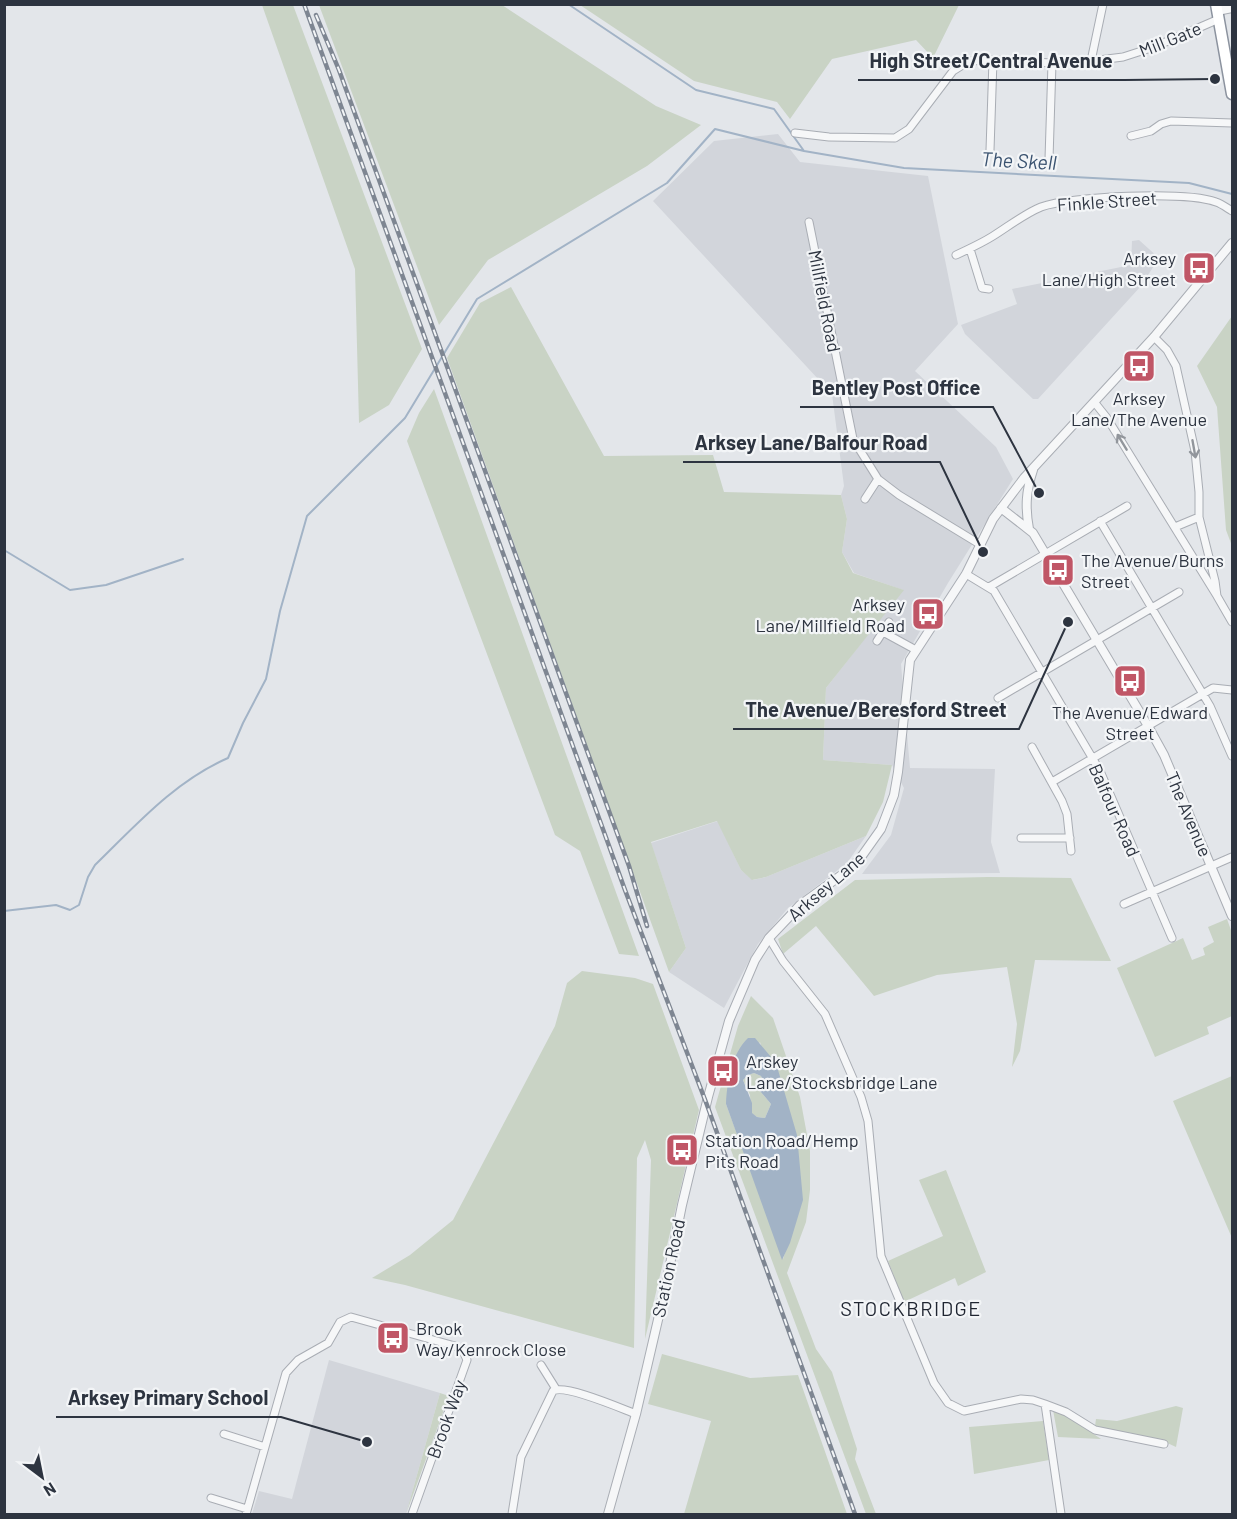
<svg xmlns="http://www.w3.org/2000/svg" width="1237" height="1519" font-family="Barlow,sans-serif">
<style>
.built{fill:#d2d5db}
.green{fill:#c9d3c5;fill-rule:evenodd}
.water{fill:#a2b3c6;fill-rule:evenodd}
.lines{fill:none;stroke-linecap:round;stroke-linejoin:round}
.stream{stroke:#a2b3c6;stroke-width:2}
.minor-casing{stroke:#a9adb4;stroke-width:9}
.tertiary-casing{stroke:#a9adb4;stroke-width:10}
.trunk-casing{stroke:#8c939f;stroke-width:13}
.minor{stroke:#f6f7f8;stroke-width:7}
.tertiary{stroke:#f6f7f8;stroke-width:8}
.trunk{stroke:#fff;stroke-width:10}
.rail-casing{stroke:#7e8692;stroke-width:4.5}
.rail{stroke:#f3f5f7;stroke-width:2;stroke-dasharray:7;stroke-linecap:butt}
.oneway{stroke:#92969c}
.labels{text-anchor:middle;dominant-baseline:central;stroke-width:4.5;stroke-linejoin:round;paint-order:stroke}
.street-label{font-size:18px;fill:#2d3440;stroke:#f3f5f7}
.poi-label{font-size:18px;fill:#2d3440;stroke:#f3f5f7;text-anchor:start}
.water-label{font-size:20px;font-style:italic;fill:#3b5370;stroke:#f3f5f7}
.neighbourhood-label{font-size:20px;letter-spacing:1.5px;fill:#1f2531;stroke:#f3f5f7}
.leader{fill:none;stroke:#2d3440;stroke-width:2}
.callout-dot{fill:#2d3440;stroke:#f3f5f7;stroke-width:2}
.callout-label{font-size:20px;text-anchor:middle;font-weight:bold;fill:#2d3440;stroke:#f3f5f7;stroke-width:4.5;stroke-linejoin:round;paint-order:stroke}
</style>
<rect width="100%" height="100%" fill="#e3e6ea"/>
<path class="built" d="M778 134 800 162 928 176 958 324 915 371 996 447 1013 479 948 583 901 664 910 768 995 769 991 842 1000 873 862 874 891 835 904 788 892 765 823 760 826 688 903 590 854 573 842 552 847 519 841 495 844 486 832 394 653 201 714 141Z
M1139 240 1159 258 1141 286 1038 399H1033L965 334 961 325 1017 304 1012 289 1131 265 1132 241Z
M718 821 741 870 753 880 766 877 866 836 847 863 788 908 758 944 724 1008 669 972 686 948 651 843Z
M329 1360 440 1393 406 1514H252L259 1491 292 1499Z"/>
<path class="green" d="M262 5H293L422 349 389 405 359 423 355 269Z
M319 5H502L656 106 701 125 647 166 488 260 439 325Z
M580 5H959L933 58 916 40 832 59 790 119 777 102 694 81Z
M511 287 604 456 713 455 724 492 841 495 847 519 842 552 853 573 904 590 826 688 823 760 892 765 883 802 866 836 766 877 752 880 741 870 717 821 651 842 686 948 669 972 447 358 480 303Z
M1232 316V546L1226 530 1217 407 1197 366Z
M434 389 639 956 619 954 580 851 555 835 407 441 419 413Z
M988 877 1071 878 1111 961 1035 960 1020 1051 1012 1067 1017 1024 1007 967 937 975 874 996 816 926 783 954 778 939 855 880Z
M1227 919 1232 933V1016L1207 1027 1209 1034 1155 1057 1117 968 1183 938 1192 960 1205 955 1203 948 1214 942 1208 927Z
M582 971 635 978 653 984 699 1110 645 1339 651 1160 645 1140 637 1158 634 1348 405 1285 372 1278 410 1255 453 1220 555 1026 567 983Z
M751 996 773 1018 800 1097 810 1151V1190L806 1222 787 1273 816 1349 832 1372 857 1449 855 1459 876 1514H866L715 1107 738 1026ZM760 1042 802 1200 783 1259 726 1104Z
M754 1073 761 1076 765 1086 760 1091 771 1104 765 1118 757 1117 751 1113 750 1095 743 1080 748 1075Z
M1232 1076V1238L1173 1101Z
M946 1170 986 1272 958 1286 955 1278 904 1302 888 1261 943 1236 919 1180Z
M662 1354 750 1378 798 1375 847 1514H684L711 1421 648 1404Z
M440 1393 449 1396 406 1514Z
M1176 1406 1183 1408 1176 1447 1163 1441 1095 1426 1096 1419 1117 1421Z
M1053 1410 1070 1418 1101 1439 1058 1437Z
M1043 1421 1049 1460 974 1474 969 1427Z"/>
<path class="water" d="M748 1038H755L776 1063 797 1135 803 1200 790 1243 782 1260 726 1104C727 1081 732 1053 748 1038ZM754 1073 761 1076 765 1085 760 1091 771 1104 765 1118 757 1117 752 1113V1103L743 1080 748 1075Z"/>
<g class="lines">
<path class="stream" d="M568 4 696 90 774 109 804 151
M4 550 70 590 106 585 183 559
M4 911 56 905 70 910 79 905 88 877 95 865C136 825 175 781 228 758L243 723 266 679 280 611 307 516 405 418 477 299 667 183 715 129 804 151 904 168 1189 183 1232 194"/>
<defs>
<path id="minor" d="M1091 61 1103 4
M795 133 829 137 895 138 909 129 953 71 969 61 993 60 1052 63 1091 61 1123 57 1154 47 1219 19
M1131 136 1151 131 1161 124 1171 121 1232 123
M990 150 993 60
M1049 159 1052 63
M809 222 853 439 878 479 899 495 981 545
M970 249 982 288 989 289
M956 255C969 249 982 243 993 236 1009 226 1024 214 1041 207 1071 196 1186 191 1216 202 1222 204 1227 208 1232 211
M1095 403 1107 418 1217 596 1215 581 1199 517V492L1195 451 1176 366 1167 350 1154 337
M865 499 878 479
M1100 521 1210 706 1232 756
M1175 527 1199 517
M966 574 994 591 1100 771 1172 938
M989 587 1127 506
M1217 596 1232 622
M883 632 916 650
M877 641 889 622
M998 698 1179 592
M1032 747 1062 801 1067 814 1071 851
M1052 782 1213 688 1232 690
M1021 838H1070
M1124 904 1232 857
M769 938 783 961 825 1014 861 1097 868 1121 881 1256 934 1383 948 1403 964 1411 1021 1399 1033 1400 1045 1404 1061 1514
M541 1365 556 1389
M1045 1404 1066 1412 1095 1430 1164 1444
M224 1434 265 1447
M211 1498 247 1509
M246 1514 286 1373 298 1360 328 1343 340 1322 351 1317 455 1346 463 1351 467 1360 412 1514
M512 1514 521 1457 553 1391C565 1384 620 1408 636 1414"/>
<path id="tertiary" d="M1217 11 1232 8
M1001 508 1033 533 1148 726 1164 755 1232 916
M1029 529C1025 507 1026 491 1033 470
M608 1514 636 1414 664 1294 682 1205 708 1097 729 1021 755 960 769 938 788 918 800 905 847 871 859 860 881 829 894 795 898 772 910 660 966 574 993 519 1024 478 1154 337 1232 243"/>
<path id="trunk" d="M1216 4 1232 94"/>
</defs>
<use href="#minor" class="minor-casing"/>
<use href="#tertiary" class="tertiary-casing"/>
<use href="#trunk" class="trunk-casing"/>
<use href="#minor" class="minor"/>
<use href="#tertiary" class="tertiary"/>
<use href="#trunk" class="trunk"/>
<defs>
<path id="rail" d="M304 4 625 890 707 1105 855 1514
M316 15 339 70 629 866 647 926"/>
</defs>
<use href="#rail" class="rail-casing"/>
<use href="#rail" class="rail"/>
</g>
<defs><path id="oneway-shaft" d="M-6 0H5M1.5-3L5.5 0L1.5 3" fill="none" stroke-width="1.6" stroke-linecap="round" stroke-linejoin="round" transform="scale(1.5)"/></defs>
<g class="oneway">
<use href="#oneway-shaft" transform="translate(1122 442) rotate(-121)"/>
<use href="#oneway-shaft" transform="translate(1194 449) rotate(80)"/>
</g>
<defs>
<symbol id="bus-square" viewBox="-11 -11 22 22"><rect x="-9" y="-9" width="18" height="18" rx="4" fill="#c05666" stroke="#f3f5f7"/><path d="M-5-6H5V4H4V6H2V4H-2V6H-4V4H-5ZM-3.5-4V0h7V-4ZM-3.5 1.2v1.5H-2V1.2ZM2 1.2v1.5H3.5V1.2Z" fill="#fff"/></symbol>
</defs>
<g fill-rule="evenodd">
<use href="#bus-square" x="1180" y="249" width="38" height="38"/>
<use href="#bus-square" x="1120" y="347" width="38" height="38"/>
<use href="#bus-square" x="1039" y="551" width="38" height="38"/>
<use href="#bus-square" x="909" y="595" width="38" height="38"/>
<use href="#bus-square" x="1111" y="662" width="38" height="38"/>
<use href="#bus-square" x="704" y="1052" width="38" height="38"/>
<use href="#bus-square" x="663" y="1131" width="38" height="38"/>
<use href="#bus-square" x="374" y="1319" width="38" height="38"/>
</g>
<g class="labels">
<g class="street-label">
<text transform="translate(1170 39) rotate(-22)">Mill Gate</text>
<text transform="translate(1107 201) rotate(-4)">Finkle Street</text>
<text transform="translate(825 301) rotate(79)">Millfield Road</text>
<text transform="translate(1115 810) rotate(66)">Balfour Road</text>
<text transform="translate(1189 814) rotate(67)">The Avenue</text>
<text transform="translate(826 886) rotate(-41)">Arksey Lane</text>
<text transform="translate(668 1268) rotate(-78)">Station Road</text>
<text transform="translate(446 1419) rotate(-70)">Brook Way</text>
</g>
<g class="poi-label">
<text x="1176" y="258" text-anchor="end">Arksey<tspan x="1176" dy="21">Lane/High Street</tspan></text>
<text x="1139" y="398" text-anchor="middle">Arksey<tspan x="1139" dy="21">Lane/The Avenue</tspan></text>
<text x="1081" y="560">The Avenue/Burns<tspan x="1081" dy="21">Street</tspan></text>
<text x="905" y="604" text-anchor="end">Arksey<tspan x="905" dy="21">Lane/Millfield Road</tspan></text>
<text x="1130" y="712" text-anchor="middle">The Avenue/Edward<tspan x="1130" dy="21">Street</tspan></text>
<text x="746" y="1061">Arskey<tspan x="746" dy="21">Lane/Stocksbridge Lane</tspan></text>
<text x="705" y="1140">Station Road/Hemp<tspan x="705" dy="21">Pits Road</tspan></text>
<text x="416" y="1328">Brook<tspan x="416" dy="21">Way/Kenrock Close</tspan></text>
</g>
<g class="water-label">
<text transform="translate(1019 160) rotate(3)">The Skell</text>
</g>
<g class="neighbourhood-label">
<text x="911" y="1308">STOCKBRIDGE</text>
</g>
</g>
<path class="leader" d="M1215 79L1125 80H858M1039 493L993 407H800M983 552L940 462H683M1068 622L1019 729H733M367 1442L281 1417H56"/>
<g class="callout-dot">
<circle cx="1215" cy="79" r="6"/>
<circle cx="1039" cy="493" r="6"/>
<circle cx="983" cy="552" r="6"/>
<circle cx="1068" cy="622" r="6"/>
<circle cx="367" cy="1442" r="6"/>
</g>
<g class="callout-label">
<text x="991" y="68">High Street/Central Avenue</text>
<text x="896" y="395">Bentley Post Office</text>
<text x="811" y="450">Arksey Lane/Balfour Road</text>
<text x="876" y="717">The Avenue/Beresford Street</text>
<text x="168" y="1405">Arksey Primary School</text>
</g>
<rect width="1237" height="1519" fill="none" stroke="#2d3440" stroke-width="12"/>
<g transform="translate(42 1477) rotate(148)" stroke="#f3f5f7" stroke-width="4.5" paint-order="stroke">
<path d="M0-4.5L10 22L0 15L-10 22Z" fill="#2d3440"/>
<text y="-9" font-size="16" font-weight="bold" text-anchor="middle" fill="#2d3440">N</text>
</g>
</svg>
